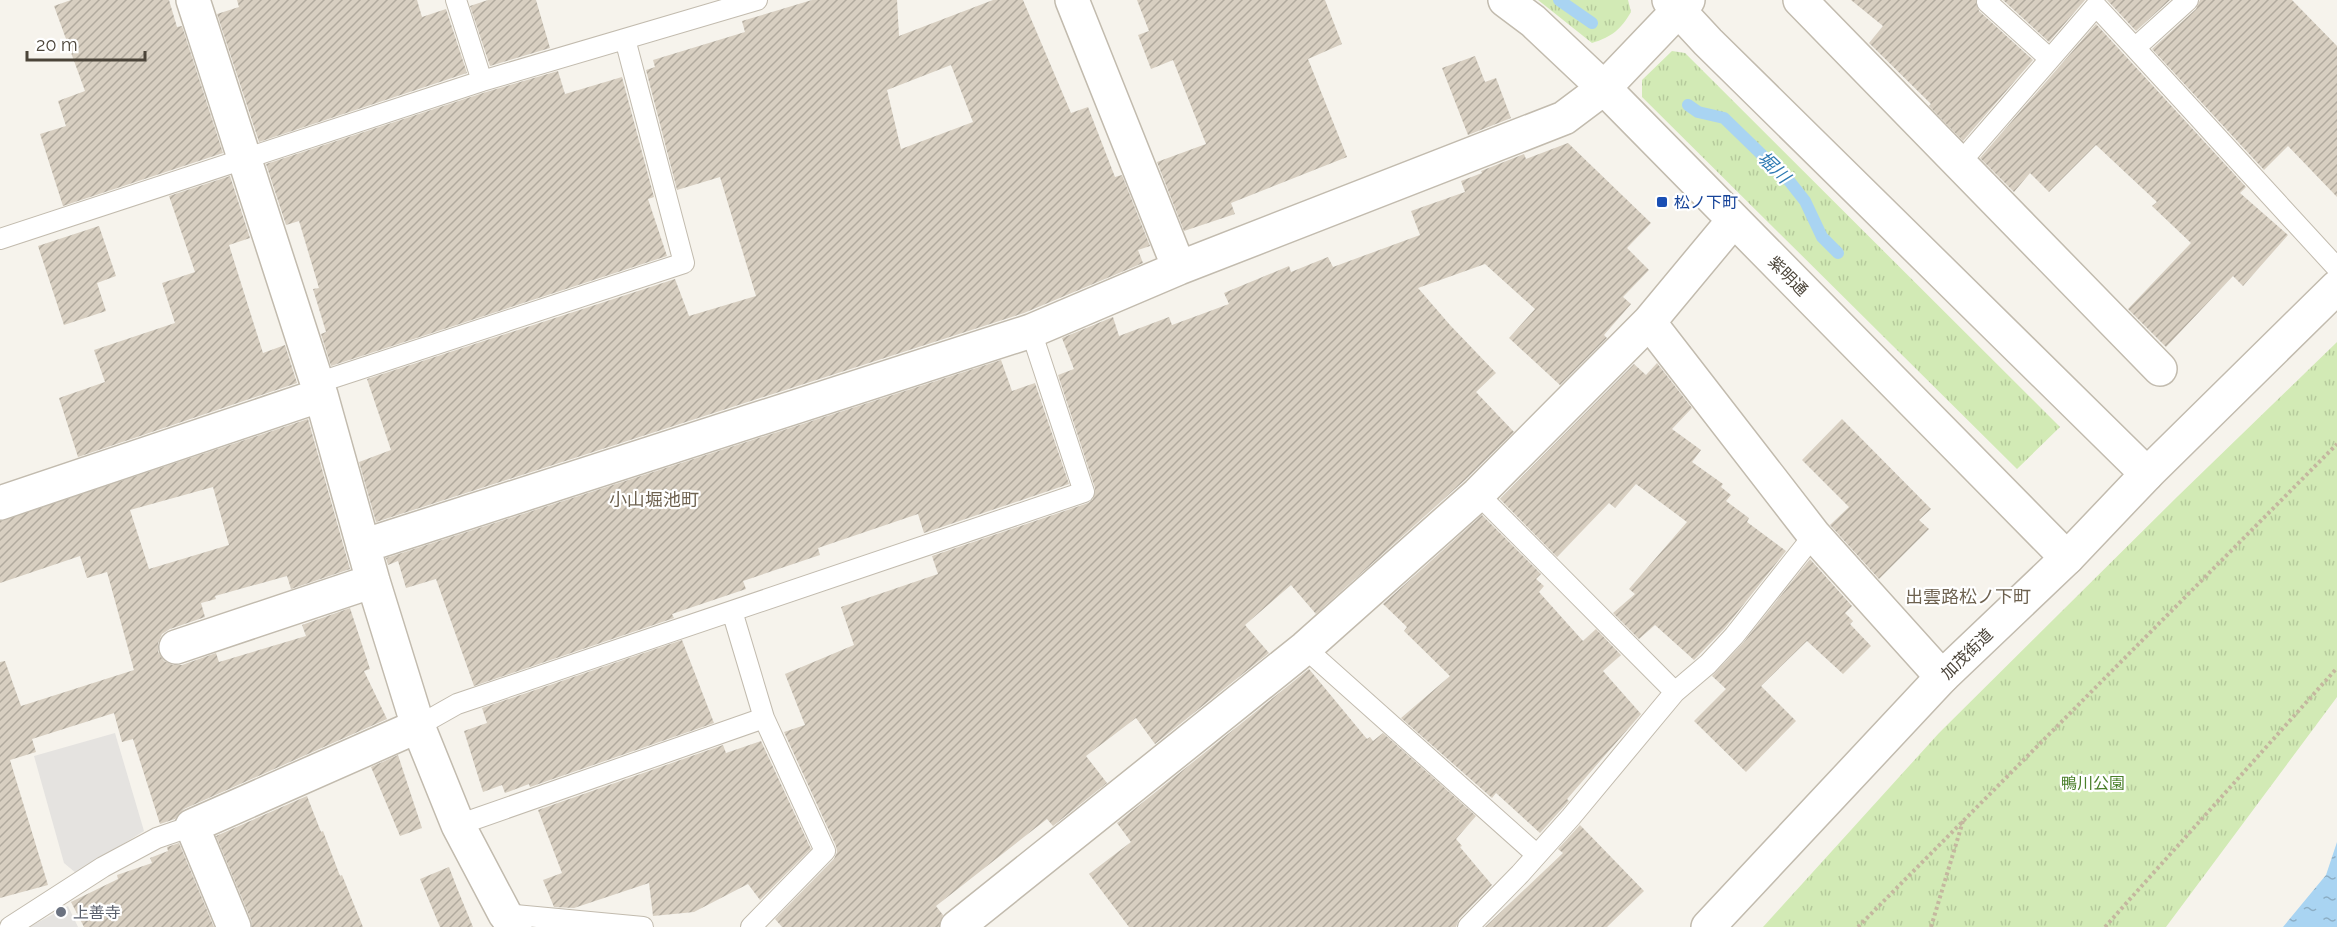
<svg xmlns="http://www.w3.org/2000/svg" width="2337" height="927" font-family="Raleway,'Noto Sans JP',sans-serif">
<style>
.park{fill:url(#park-tufts)}
.parking{fill:#e5e3e0}
.water{fill:url(#water-ripples)}
.lines{fill:none;stroke-linecap:round;stroke-linejoin:round}
.stream{stroke:#a9d4f2;stroke-width:12}
.building{fill:url(#building-hatch);fill-rule:evenodd}
.service-casing{stroke:#c2bbae;stroke-width:22}
.minor-casing{stroke:#c2bbae;stroke-width:36}
.tertiary-casing{stroke:#c2bbae;stroke-width:36}
.path{stroke:#c4b79f;stroke-width:4;stroke-dasharray:3 3;stroke-linecap:butt}
.service{stroke:#fff;stroke-width:20}
.minor{stroke:#fff;stroke-width:33}
.tertiary{stroke:#fff;stroke-width:33}
.transit-dot{fill:#1a4fb4;stroke:#fff;stroke-width:2}
.worship-dot{fill:#6b7280;stroke:#fff;stroke-width:2}
.labels{text-anchor:middle;dominant-baseline:central;stroke-width:4.5;stroke-linejoin:round;paint-order:stroke}
.transit-label{font-size:16px;fill:#164399;stroke:#fff;text-anchor:start}
.street-label{font-size:16px;fill:#4b4439;stroke:#fff}
.park-label{font-size:16px;fill:#4a7f2a;stroke:#fff}
.worship-label{font-size:16px;fill:#5b616d;stroke:#fff;text-anchor:start}
.water-label{font-size:18px;font-style:italic;fill:#2e7ab2;stroke:#fff}
.neighbourhood-label{font-size:18px;fill:#6e6250;stroke:#fff}
</style>
<defs>
<pattern id="park-tufts" width="24" height="20" patternUnits="userSpaceOnUse" patternTransform="scale(1.5)"><rect width="24" height="20" fill="#d2eab5"/><path d="M3 7l-1-3M5 7V3M7 7l1-3M15 17l-1-3M17 17v-4M19 17l1-3" fill="none" stroke="#b6ca9c"/></pattern>
<pattern id="water-ripples" width="26" height="14" patternUnits="userSpaceOnUse" patternTransform="scale(1.5)"><rect width="26" height="14" fill="#a9d4f2"/><path d="M2 4q2-2 4 0t4 0M15 11q2-2 4 0t4 0" fill="none" stroke="#8caec5"/></pattern>
<pattern id="building-hatch" width="6" height="6" patternUnits="userSpaceOnUse" patternTransform="scale(1.5)"><rect width="6" height="6" fill="#d8cfc1"/><path d="M-1 1l2-2M0 6l6-6M5 7l2-2" fill="none" stroke="#b1aa9e"/></pattern>
</defs>
<rect width="100%" height="100%" fill="#f6f3ec"/>
<path class="park" d="M1538 0H1628L1631 12C1621 29 1612 37 1592 43Z
M1672 51 1685 53 2060 427 2017 469 1642 97V80Z
M2337 342V697L2166 927H1763L1939 733 2178 496Z"/>
<path class="parking" d="M115 733 144 831 76 873 64 863 34 756Z
M68 906 78 927H29L35 924Z"/>
<path class="water" d="M2337 842V927H2283L2326 875Z"/>
<g class="lines">
<path class="stream" d="M1559 0 1592 23
M1688 105 1698 112 1724 118 1790 182 1805 201 1822 237 1838 253"/>
</g>
<path class="building" d="M71 0H169L177 27 182 26 223 153 63 206 40 134 66 126 58 101 85 91 54 6Z
M237 0H417L422 17 446 9 467 73 259 142 217 14 239 7Z
M488 0H536L550 48 490 66 470 6Z
M812 0H897L899 36 993 0H1023L1071 113 1088 107 1115 177 1122 175 1150 246 1138 250 1143 263 1024 313 376 522 359 462 391 450 367 379 675 279 689 316 756 296 720 177 677 190 646 70 655 67 653 60 745 32 742 21ZM951 65 973 122 901 149 887 90Z
M1137 0H1325L1342 44 1308 59 1347 157 1231 203 1235 214 1184 231 1157 162 1206 144 1173 60 1151 69 1138 35 1149 31Z
M1851 0H1976L1979 11 2033 60 1963 141 1929 106 1931 104 1869 43 1883 26Z
M2003 0H2085L2049 42Z
M2107 0H2170L2136 31Z
M2200 0H2292L2337 46V197L2288 146 2264 170 2152 49 2196 9Z
M2096 24 2246 187 2240 193 2288 235 2243 286 2233 276 2166 347 2128 309 2191 243 2152 206 2157 202 2096 145 2049 192 2030 173 2014 192 1980 158Z
M1475 56 1485 82 1496 78 1511 118 1468 135 1442 68Z
M558 71 565 94 622 77 654 197 648 199 667 256 331 366 321 334 326 332 313 289 319 288 299 221 286 225 266 164 486 92Z
M1568 143 1651 223 1627 248 1649 270 1623 297 1631 304 1604 335 1607 338 1560 385 1509 338 1535 309 1485 264 1418 288 1450 325 1496 373 1476 392 1514 432 1465 480 1316 614 1291 585 1245 625 1269 653 1155 744 1136 718 1086 756 1107 783 1053 826 1047 819 936 906 943 915 939 927H782L775 919 834 859 837 852 836 846 784 732 805 725 785 674 854 645 841 607 938 574 932 556 1088 503 1093 499 1095 488 1058 375 1074 369 1062 338 1113 317 1119 336 1169 317 1172 325 1229 304 1224 293 1289 266 1291 272 1328 257 1333 267 1420 235 1411 211 1465 192 1461 181 1482 173 1481 171 1524 154 1526 159Z
M230 176 250 238 229 245 263 353 285 345 297 383 78 457 59 398 105 382 94 350 175 323 162 283 195 272 169 196Z
M99 226 116 276 97 283 106 311 64 325 38 246Z
M1001 360 1012 391 1035 383 1069 484 924 533 918 514 818 548 820 555 743 581 746 589 672 614 674 618 474 686 436 579 406 588 398 561 388 565 386 558Z
M1657 363 1692 408 1672 429 1701 450 1692 462 1723 484 1721 487 1731 495 1726 501 1749 518 1747 522 1786 551 1725 628 1694 660 1655 625 1639 639 1613 613 1635 594 1629 589 1687 522 1636 484 1615 508 1609 503 1557 557 1500 499 1634 364 1646 375Z
M308 419 350 569 291 589 287 576 215 596 216 599 201 603 205 617 170 629 162 634 158 643V652L164 661 173 665H182L216 653 219 662 306 636 302 625 350 608 370 669 364 671 387 719 184 809 175 819 160 824 133 739 122 742 114 713 32 739 36 752 10 760 48 885 0 898V662L5 661 21 706 134 670 107 572 87 578 80 556 0 583V521ZM213 487 229 545 149 569 130 510Z
M1842 419 1931 509 1919 520 1929 529 1879 579 1830 525 1849 507 1802 460Z
M1482 515 1541 574 1536 579 1544 586 1539 592 1583 641 1596 629 1621 655 1603 671 1641 714 1567 799 1569 801 1540 833 1496 793 1492 798 1401 718 1450 676 1404 631 1407 627 1383 604Z
M1810 559 1852 606 1845 613 1853 621 1850 624 1871 646 1843 674 1807 641 1761 686 1796 721 1746 772 1694 721 1726 689 1712 676 1743 643Z
M682 640 714 723 530 787 529 784 505 793 502 785 483 792 464 731 487 723 482 708Z
M1309 669 1367 739 1370 737 1373 741 1383 733 1476 816 1456 839 1462 846 1460 847 1492 885 1459 919 1456 927H1129L1089 874 1131 842 1117 823Z
M761 741 811 849 760 900 748 884 694 912 653 916 649 883 574 908 554 907 543 880 562 873 538 810 723 745 726 753Z
M398 755 422 828 400 836 371 767Z
M307 796 321 832 323 831 340 876 342 875 363 927H252L251 920 216 836Z
M1580 825 1644 891 1607 927H1485L1563 853 1558 849Z
M179 843 214 927H84L71 902 118 879 117 875 152 863 150 858 168 851 167 847Z
M449 867 457 888 473 927H440L420 879Z"/>
<g class="lines">
<defs>
<path id="service" d="M456 0 482 81
M1988 0 1987 2 2050 59
M2188 0 2135 48 2337 268
M1959 164 2096 6 2135 48
M0 239 482 81 757 0
M317 383 684 263 625 39
M1478 494 1675 692
M732 611 764 718 825 851 751 927
M1305 648 1537 855
M418 726 457 704 1084 492 1031 331
M458 825 764 718
M505 914 643 927
M10 927 103 867 157 838 192 826
M1468 927 1520 874 1571 817 1675 692 1708 664 1734 636 1814 535"/>
<path id="minor" d="M193 0 321 395 373 581 418 726 458 825 505 914 515 927
M1072 0 1179 268
M1505 0 1533 21 1604 88 2067 558
M1669 0 1708 42 2147 474
M1800 0 2160 369
M1649 322 1814 535 1942 677
M0 503 321 395
M363 546 1031 331 1179 268 1564 118 1604 88 1688 0
M176 647 373 581
M234 927 192 826 418 726
M957 927 1305 648 1478 494 1649 322 1733 221"/>
<path id="tertiary" d="M1708 927 1942 677 2067 558 2147 474 2337 287"/>
</defs>
<use href="#service" class="service-casing"/>
<use href="#minor" class="minor-casing"/>
<use href="#tertiary" class="tertiary-casing"/>
<path class="path" d="M1858 927 2337 444
M1931 927 1963 821
M2105 927 2337 668"/>
<use href="#service" class="service"/>
<use href="#minor" class="minor"/>
<use href="#tertiary" class="tertiary"/>
</g>
<rect class="transit-dot" x="1656" y="196" width="12" height="12" rx="3"/>
<circle class="worship-dot" cx="61" cy="912" r="6"/>
<g class="labels">
<g class="transit-label">
<text x="1674" y="202">松ノ下町</text>
</g>
<g class="street-label">
<text transform="translate(1788 276) rotate(45)">紫明通</text>
<text transform="translate(1967 654) rotate(-44)">加茂街道</text>
</g>
<g class="park-label">
<text x="2093" y="783">鴨川公園</text>
</g>
<g class="worship-label">
<text x="73" y="912">上善寺</text>
</g>
<g class="water-label">
<text transform="translate(1774 167) rotate(44)">堀川</text>
</g>
<g class="neighbourhood-label">
<text x="654" y="499">小山堀池町</text>
<text x="1968" y="596">出雲路松ノ下町</text>
</g>
</g>
<path d="M27 51v9h118v-9" fill="none" stroke="#4b4439" stroke-width="3"/>
<text x="36" y="51" font-size="18" fill="#4b4439" stroke="#ffffff" stroke-width="4.5" paint-order="stroke">20 m</text>
</svg>
